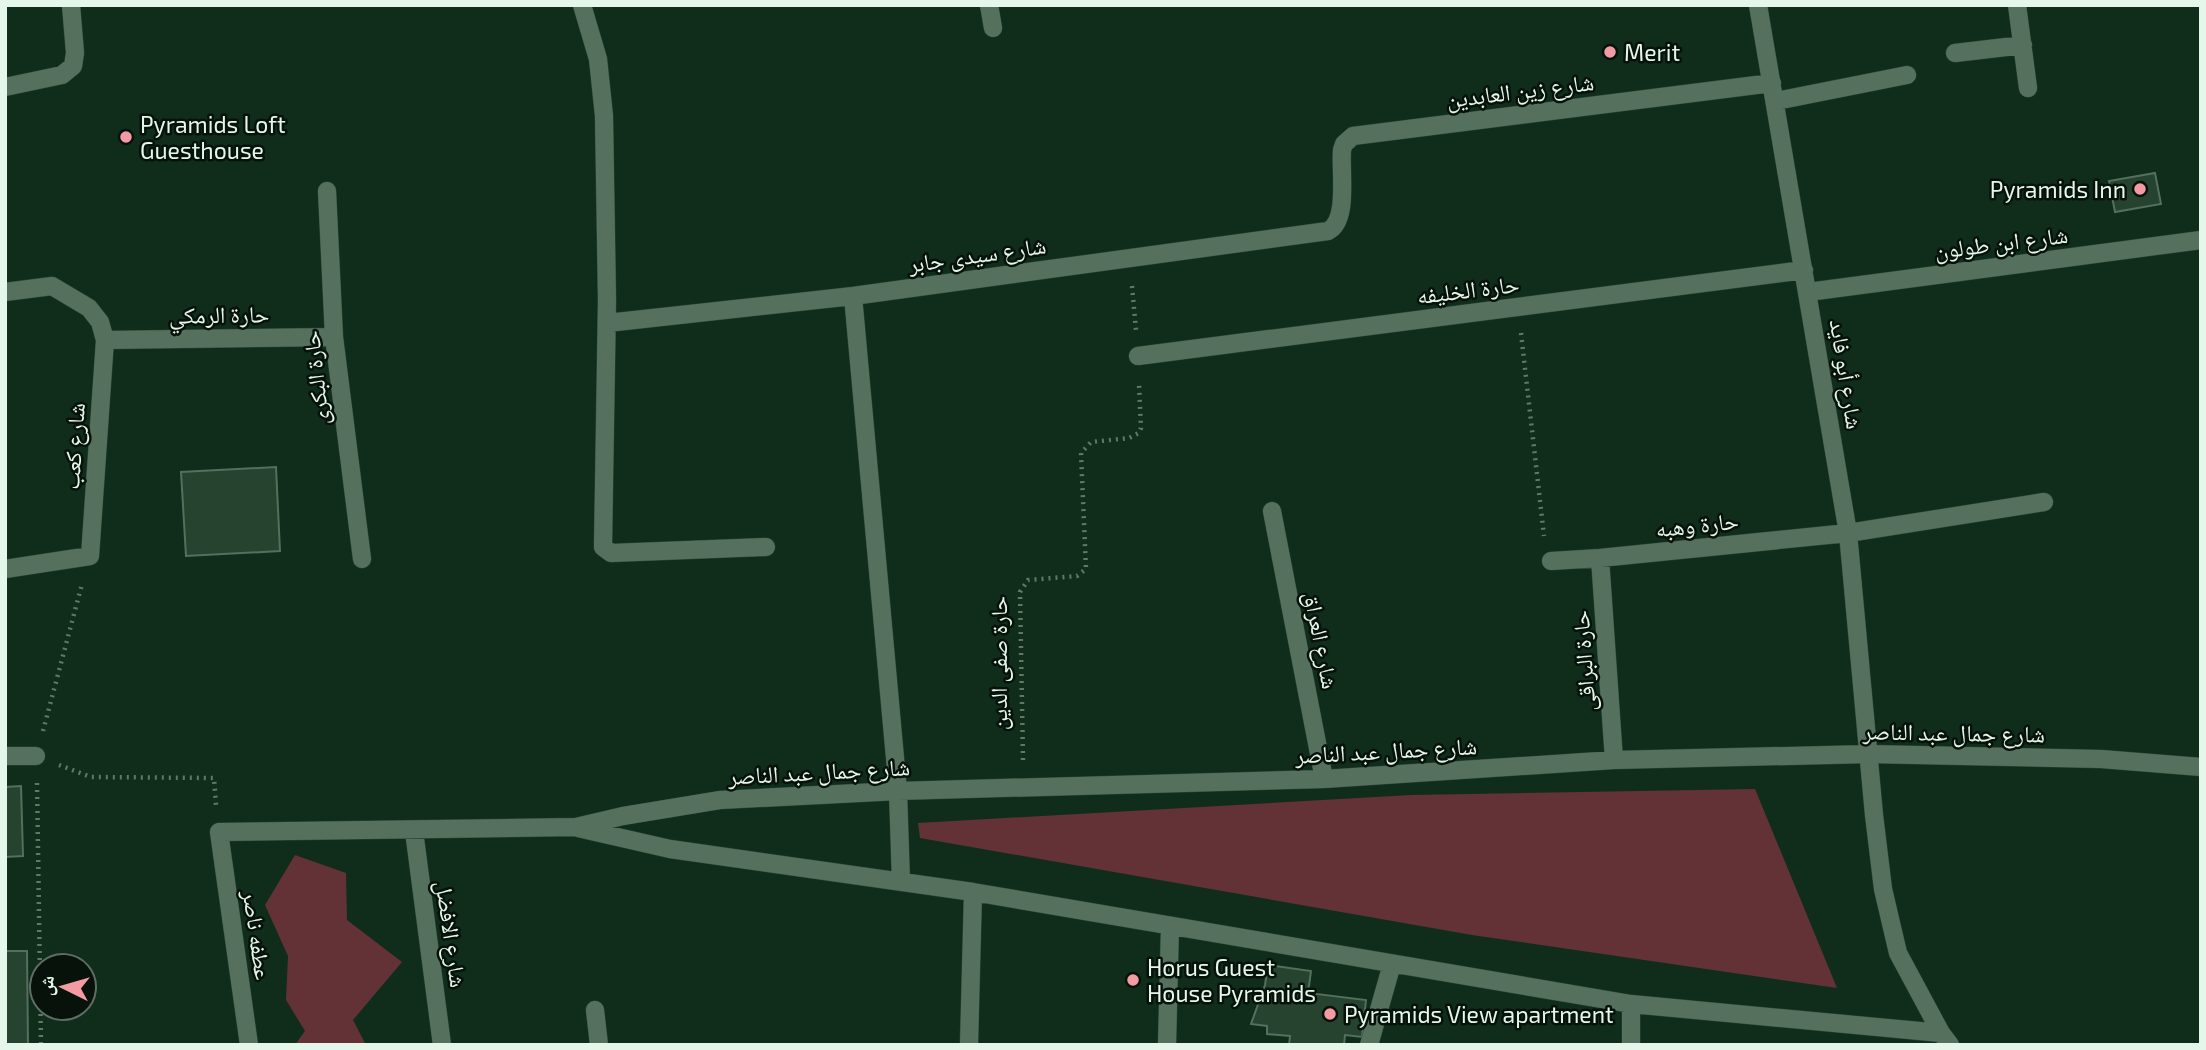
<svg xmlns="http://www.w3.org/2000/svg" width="2206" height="1050" font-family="'Exo 2','Noto Naskh Arabic',sans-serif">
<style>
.green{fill:#623237}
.building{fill:#264330;stroke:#52705c;stroke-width:2}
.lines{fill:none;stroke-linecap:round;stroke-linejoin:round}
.street-casing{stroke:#2e4939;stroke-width:19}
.path{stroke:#5f7868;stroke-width:4.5;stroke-dasharray:2 5;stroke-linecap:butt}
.street{stroke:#55715e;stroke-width:18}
.poi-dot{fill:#f49aa2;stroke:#06120a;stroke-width:2.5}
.labels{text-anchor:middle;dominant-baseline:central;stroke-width:5;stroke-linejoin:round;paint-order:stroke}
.poi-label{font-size:23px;fill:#e5f6ea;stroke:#06120a;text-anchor:start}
.street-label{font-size:23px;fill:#e5f6ea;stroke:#06120a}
</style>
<rect width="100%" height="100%" fill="#102d1c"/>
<path class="green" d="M1755 789 1837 988 1472 935 920 838 918 823 1411 795Z
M295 855 346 873 347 920 402 962 353 1020 366 1045H295L305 1031 286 1000 288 956 265 905Z"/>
<path class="building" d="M2155 173 2161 204 2115 212 2109 181Z
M276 467 280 551 186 556 181 472Z
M21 786 23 856 5 857V787Z
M5 951H27L28 1045H5Z
M1268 965 1311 971 1308 993 1366 1000 1362 1037 1345 1035 1344 1045H1289L1290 1036 1267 1034V1026L1251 1024 1265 985Z"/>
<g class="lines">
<defs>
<path id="street" d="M582 5 598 59 604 116 607 300 603 547 611 553 766 547
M989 5 993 28
M1758 5 1848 533 1874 815 1883 889 1898 953 1941 1033 1950 1045
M2017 5 2028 88
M1955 53 2023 45
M5 87 62 75 73 66 75 53 71 5
M1776 101 1907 75
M327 191 334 337 362 559
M5 292 52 286 89 308 100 322 105 340 90 556 5 569
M1808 292 2201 240
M853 296 898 791 901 882
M607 323 853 296 1328 231C1349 221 1340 171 1342 150L1344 144 1353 136 1772 83
M105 340 334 337
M1138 356 1804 270
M1272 511 1324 779
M1600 558 1614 760
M1551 561 1600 558 1848 533 2044 502
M5 756H36
M578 828 670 849 973 892 1631 1004 1941 1033
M414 831 442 1045
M595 1010 599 1045
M249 1045 219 832 576 827 623 816 720 800 898 791 1324 779 1614 760 1869 754 2101 759 2201 767
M969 1045 973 892
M1167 1045 1170 926
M1369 1045 1392 964
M1631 1045V1004"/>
</defs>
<use href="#street" class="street-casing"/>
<path class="path" d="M1132 286 1136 330
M1521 333 1544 536
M43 731 82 584
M1023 760 1020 592 1028 580 1077 576 1086 569 1081 453 1091 442 1129 438 1139 433 1141 428 1139 384
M59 765 91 777 214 778 216 805
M37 783 41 1045"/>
<use href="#street" class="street"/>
</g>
<g class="poi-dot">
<circle cx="1610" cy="52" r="7"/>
<circle cx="126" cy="137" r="7"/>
<circle cx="2140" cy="189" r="7"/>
<circle cx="1133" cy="980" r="7"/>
<circle cx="1330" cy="1014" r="7"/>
</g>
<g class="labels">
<g class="poi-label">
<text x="1624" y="52">Merit</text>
<text x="140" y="124">Pyramids Loft<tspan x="140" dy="26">Guesthouse</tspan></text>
<text x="2126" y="189" text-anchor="end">Pyramids Inn</text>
<text x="1147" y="967">Horus Guest<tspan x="1147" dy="26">House Pyramids</tspan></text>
<text x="1344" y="1014">Pyramids View apartment</text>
</g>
<g class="street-label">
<text transform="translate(1520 90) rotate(-7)">شارع زين العابدين</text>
<text transform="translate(2001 242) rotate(-7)">شارع ابن طولون</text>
<text transform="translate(977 254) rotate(-8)">شارع سيدى جابر</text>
<text transform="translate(1468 289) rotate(-7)">حارة الخليفه</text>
<text transform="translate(219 314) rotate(-1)">حارة الرمكي</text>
<text transform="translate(1847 374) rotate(81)">شارع أبو فايد</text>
<text transform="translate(315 378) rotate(-96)">حارة البكرى</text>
<text transform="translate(73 446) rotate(-86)">شارع كعب</text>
<text transform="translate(1697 524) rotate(-6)">حارة وهبه</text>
<text transform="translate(1322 640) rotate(79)">شارع العراق</text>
<text transform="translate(1583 661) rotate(-94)">حارة البراقى</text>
<text transform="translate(998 663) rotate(-90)">حارة صفى الدين</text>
<text transform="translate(1954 732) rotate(1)">شارع جمال عبد الناصر</text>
<text transform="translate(1386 750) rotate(-3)">شارع جمال عبد الناصر</text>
<text transform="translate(819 771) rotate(-3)">شارع جمال عبد الناصر</text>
<text transform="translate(452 934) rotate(82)">شارع الافضل</text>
<text transform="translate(258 935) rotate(82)">عطفه ناصر</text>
</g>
</g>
<rect width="2206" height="1050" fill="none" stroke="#e5f6ea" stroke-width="14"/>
<g transform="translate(63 987) rotate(275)"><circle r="33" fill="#06120a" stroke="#5f6d64" stroke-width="2"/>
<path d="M0-5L12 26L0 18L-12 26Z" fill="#f49aa2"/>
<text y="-10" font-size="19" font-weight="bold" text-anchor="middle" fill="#e5f6ea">ش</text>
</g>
</svg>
